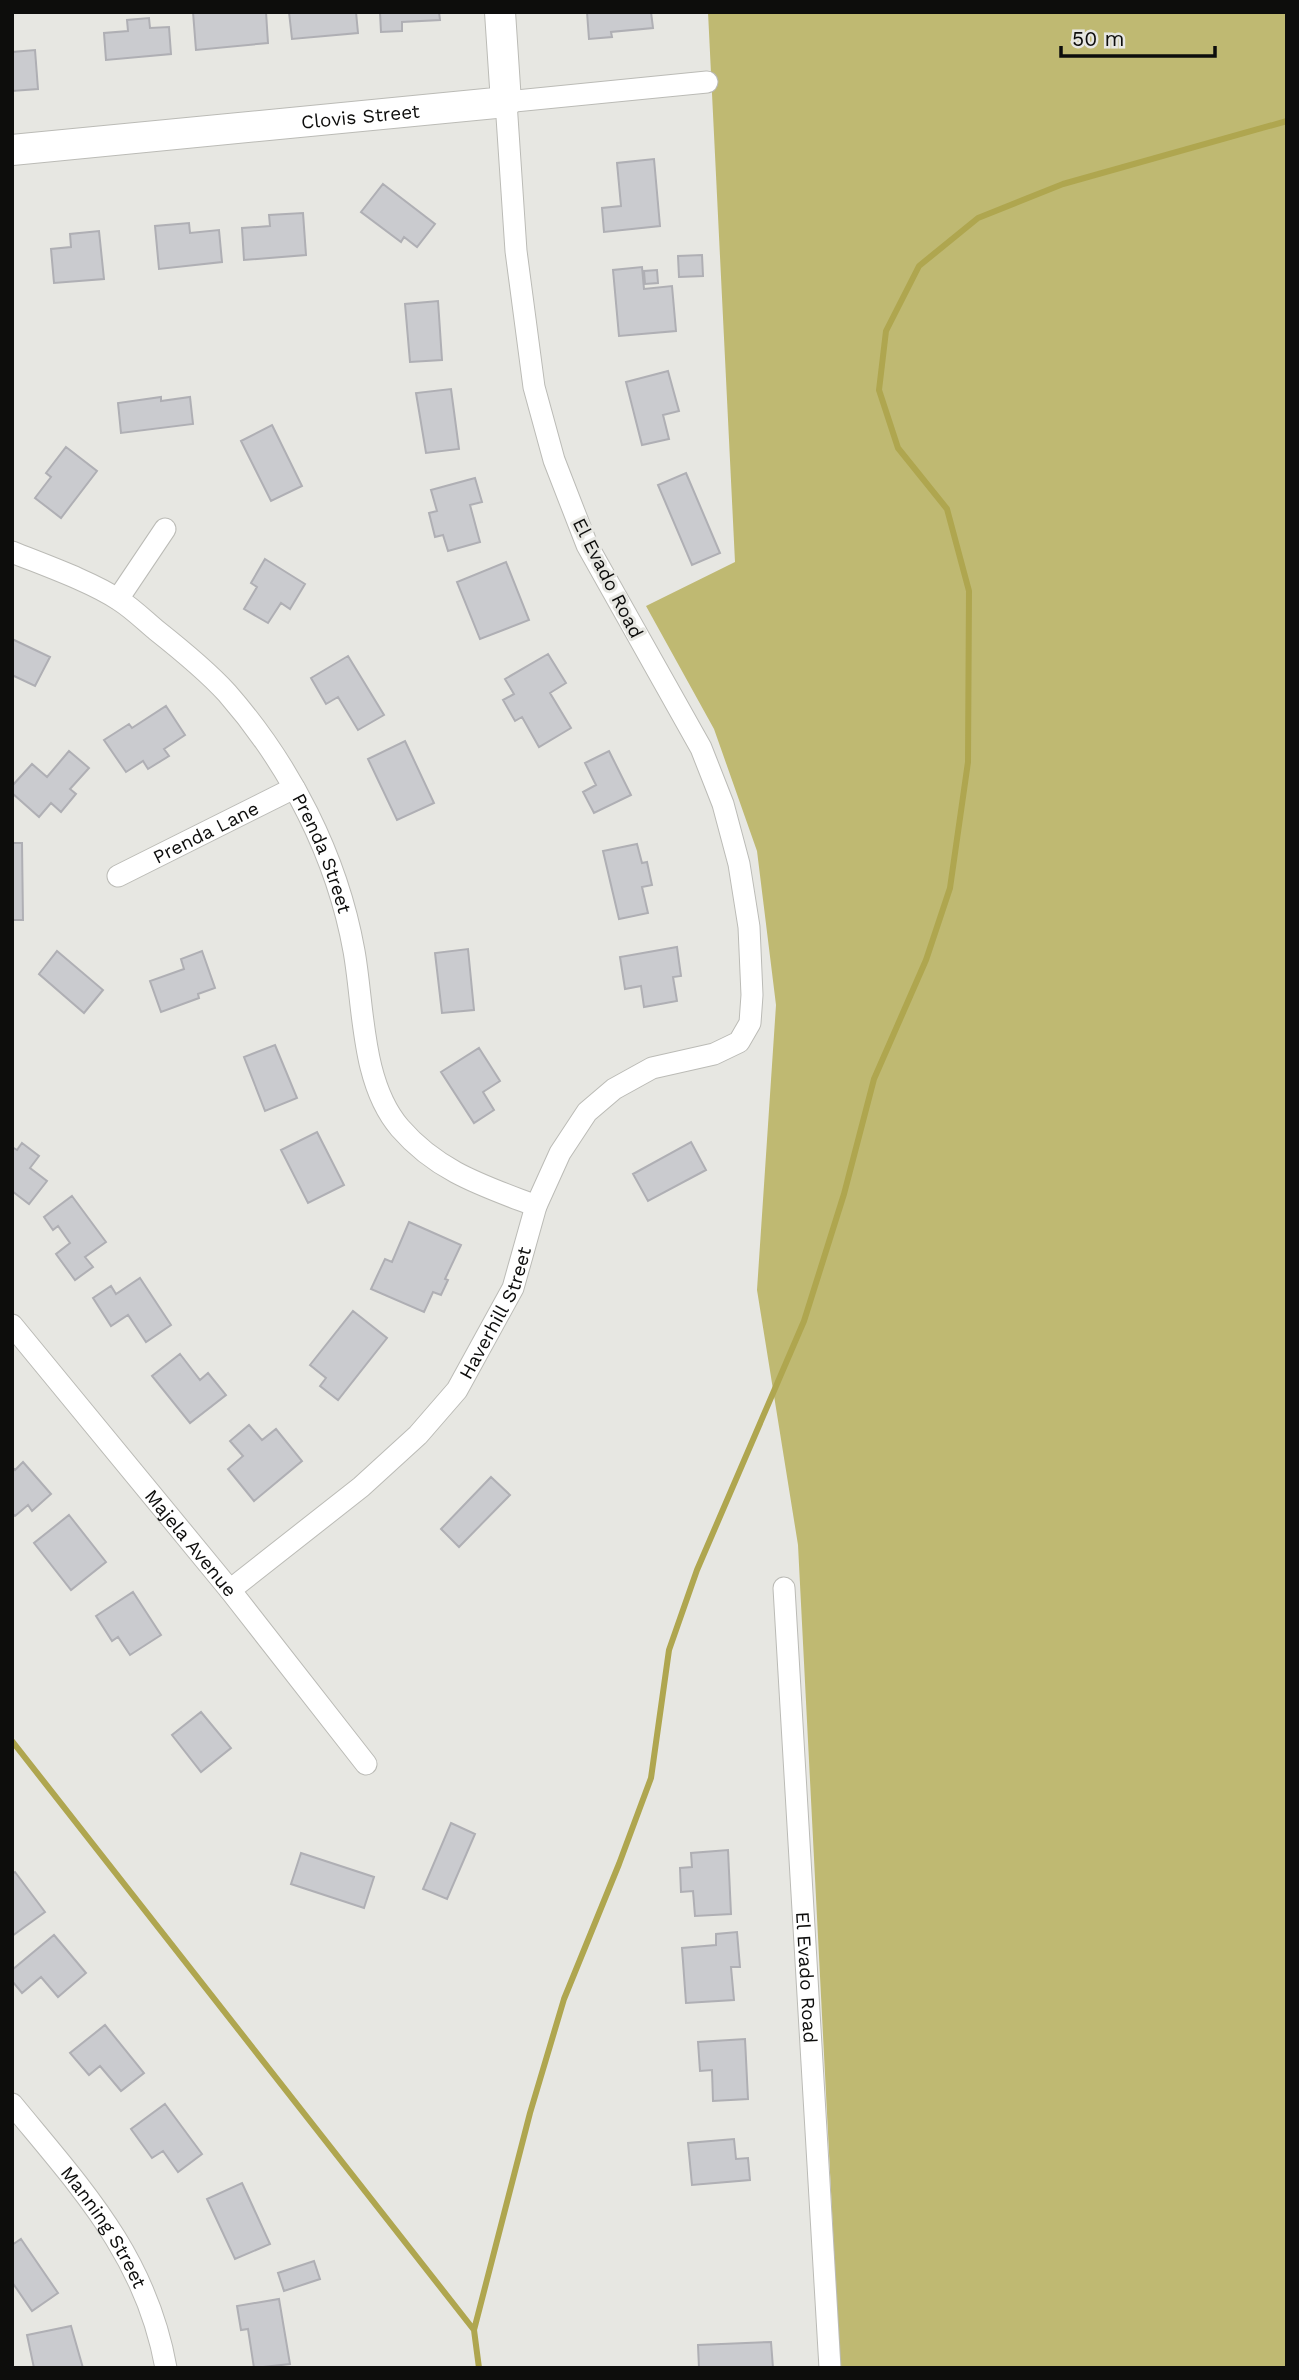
<svg xmlns="http://www.w3.org/2000/svg" width="1299" height="2380" viewBox="0 0 1299 2380" font-family="'Work Sans',sans-serif">
  <style>
    .green { fill: #bfb972 }
    .lines { fill: none; stroke-linecap: round; stroke-linejoin: round }
    .stream { stroke: #afa64f; stroke-width: 6 }
    .building { fill: #cacbcf; stroke: #afafb4; stroke-width: 2 }
    .street-casing { stroke: #bbbbb6; stroke-width: 23 }
    .secondary-casing { stroke: #bbbbb6; stroke-width: 32 }
    .street { stroke: #fff; stroke-width: 21 }
    .secondary { stroke: #fff; stroke-width: 30 }
    .labels { text-anchor: middle; dominant-baseline: central; stroke-width: 6; stroke-linejoin: round; paint-order: stroke }
    .street-label { font-size: 19px; fill: #0d0d0c; stroke: #e7e7e2 }
  </style>
  <rect width="100%" height="100%" fill="#e7e7e2"/>
  <path class="green" d="M708 12H1287V2368H840L798 1545 757 1290 776 1005 757 851 714 729 646 606 735 562Z"/>
  <g class="lines">
    <path class="stream" d="M12 1741 474 2330
      M479 2368 474 2330 530 2113 564 1999 619 1864 651 1778 669 1650 697 1570 804 1321 844 1194 874 1079 926 960 950 888 968 762 969 591 947 509 898 448 879 390 886 331 919 266 978 218 1063 184 1287 121"/>
  </g>
  <path class="building" d="M193 12H266L268 43 196 50Z
    M289 12H356L358 33 292 39Z
    M380 12H439L440 20 402 22V31L381 32Z
    M587 12H651L653 28 611 32 612 37 589 39Z
    M149 18 150 28 169 27 171 54 106 60 104 33 128 31 127 20Z
    M35 50 38 89 12 91V52Z
    M654 159 660 226 604 232 602 208 621 206 617 163Z
    M383 184 435 224 417 247 404 237 401 242 361 212Z
    M303 213 306 255 244 260 242 228 270 226 269 215Z
    M189 223 190 233 219 230 222 262 159 269 155 226Z
    M99 231 104 279 54 283 51 249 71 247 70 234Z
    M702 255 703 276 679 277 678 256Z
    M642 267 644 289 672 286 676 331 619 336 613 270Z
    M657 270 658 283 645 284 644 271Z
    M438 301 442 360 410 362 405 304Z
    M668 371 679 411 663 415 669 439 642 445 626 382Z
    M451 389 459 449 426 453 416 393Z
    M161 397V401L190 397 193 424 121 433 118 403Z
    M272 425 302 486 271 501 241 441Z
    M66 447 97 471 61 518 35 498 51 477 46 473Z
    M686 473 720 553 692 565 658 485Z
    M475 478 482 502 470 505 480 542 448 551 443 535 435 537 429 513 437 511 431 490Z
    M265 559 305 584 290 609 281 603 268 623 244 609 257 587 251 583Z
    M506 562 529 620 480 639 457 582Z
    M12 639 50 657 35 686 12 675Z
    M548 654 566 683 550 693 571 728 539 747 522 717 515 721 503 700 514 694 505 679Z
    M348 656 384 715 358 730 338 697 326 704 311 678Z
    M166 706 185 735 164 749 169 756 148 769 143 761 126 772 104 740 129 724 132 728Z
    M405 741 434 803 397 820 368 759Z
    M69 751 89 768 70 789 76 794 61 812 51 803 39 817 12 793V786L32 764 47 777Z
    M609 751 631 795 594 813 583 792 596 785 585 763Z
    M12 843H22L23 920H12Z
    M637 844 642 863 647 862 652 885 642 887 648 913 619 919 603 851Z
    M677 947 681 976 673 977 677 1001 644 1007 641 986 625 989 620 957Z
    M468 949 474 1010 442 1013 435 953Z
    M57 951 103 990 84 1013 39 974Z
    M202 951 215 988 198 994 199 998 161 1012 150 981 184 969 181 959Z
    M275 1045 297 1098 265 1111 244 1057Z
    M479 1048 500 1081 483 1092 494 1110 474 1123 441 1072Z
    M317 1132 344 1185 308 1203 281 1150Z
    M691 1142 706 1170 648 1201 633 1174Z
    M22 1143 39 1156 30 1168 47 1181 29 1204 12 1191V1147L17 1150Z
    M72 1196 106 1242 85 1257 93 1267 75 1280 56 1254 70 1243 58 1226 53 1230 44 1217Z
    M409 1222 461 1245 445 1279 448 1280 441 1295 433 1292 424 1312 371 1289 385 1259 392 1262Z
    M140 1278 171 1325 146 1342 128 1315 111 1326 93 1298 111 1286 116 1294Z
    M353 1311 387 1338 338 1400 320 1386 326 1378 310 1365Z
    M180 1354 200 1380 208 1373 226 1395 190 1423 152 1376Z
    M249 1425 262 1440 276 1429 302 1461 254 1501 228 1469 243 1456 230 1441Z
    M23 1462 51 1494 32 1511 28 1505 15 1516 12 1513V1467L15 1470Z
    M491 1477 510 1495 459 1547 441 1529Z
    M69 1515 106 1562 71 1590 34 1543Z
    M133 1592 161 1635 130 1655 118 1637 112 1641 96 1616Z
    M201 1712 231 1748 201 1772 172 1735Z
    M451 1823 475 1834 447 1899 423 1889Z
    M728 1850 731 1914 695 1916 693 1891 681 1892 680 1868 692 1867 691 1853Z
    M301 1853 374 1877 364 1908 291 1884Z
    M15 1872 45 1912 12 1936V1874Z
    M737 1932 740 1967H731L734 2000 686 2003 682 1948 716 1945V1934Z
    M54 1935 86 1973 58 1997 41 1977 22 1993 12 1981V1970Z
    M105 2025 144 2073 121 2091 100 2066 89 2075 70 2053Z
    M745 2039 748 2099 713 2101 712 2070 700 2071 698 2042Z
    M165 2104 202 2154 178 2172 163 2151 152 2158 131 2129Z
    M734 2139 736 2159 748 2158 750 2180 692 2185 688 2143Z
    M242 2183 270 2244 235 2259 207 2199Z
    M21 2239 58 2293 32 2311 12 2282V2245Z
    M314 2261 320 2279 284 2291 278 2273Z
    M279 2299 290 2364 254 2368 248 2329 241 2330 237 2306Z
    M71 2326 83 2368H34L27 2335Z
    M771 2342 773 2368H699L698 2345Z"/>
  <g class="lines">
    <defs>
      <g id="street">
        <path id="s1" d="M12 552C44 565 90 581 119 600 132 608 144 620 156 630 180 649 206 670 227 693 290 765 337 856 354 951 364 1007 361 1083 400 1128 438 1172 484 1186 536 1206"/>
        <path d="M118 599 165 529"/>
        <path id="s2" d="M118 876 294 788"/>
        <path id="s3" d="M12 1325 230 1590 366 1764"/>
        <path id="s4" d="M784 1588 830 2368"/>
        <path id="s5" d="M230 1590 361 1487 418 1435 457 1390 513 1288 536 1206 560 1153 587 1112 614 1089 652 1068 714 1054 739 1042 750 1023 752 995 749 927 739 864 723 804 701 748 587 545 554 460 534 387 516 251 506 102 707 82"/>
        <path id="s6" d="M12 2104C81 2188 146 2256 166 2368"/>
      </g>
      <g id="secondary">
        <path id="s7" d="M12 150 506 102 500 12"/>
      </g>
    </defs>
    <use href="#street" class="street-casing"/>
    <use href="#secondary" class="secondary-casing"/>
    <use href="#street" class="street"/>
    <use href="#secondary" class="secondary"/>
  </g>
  <g class="labels">
    <g class="street-label">
      <text stroke="none"><textPath href="#s7" startOffset="350">Clovis Street</textPath></text>
      <text transform="translate(608 578) rotate(63)">El Evado Road</text>
      <text stroke="none"><textPath href="#s2" startOffset="98">Prenda Lane</textPath></text>
      <text stroke="none"><textPath href="#s1" startOffset="448">Prenda Street</textPath></text>
      <text stroke="none"><textPath href="#s5" startOffset="390">Haverhill Street</textPath></text>
      <text stroke="none"><textPath href="#s3" startOffset="282">Majela Avenue</textPath></text>
      <text stroke="none"><textPath href="#s4" startOffset="390">El Evado Road</textPath></text>
      <text stroke="none"><textPath href="#s6" startOffset="154">Manning Street</textPath></text>
    </g>
  </g>
  <rect width="1299" height="2380" fill="none" stroke="#0d0d0c" stroke-width="28"/>
  <path d="M1061 46v10h154v-10" fill="none" stroke="#0d0d0c" stroke-width="3.5"/>
  <text x="1072" y="46" font-size="21" fill="#0d0d0c" stroke="#e7e7e2" stroke-width="5" paint-order="stroke">50 m</text>
</svg>
